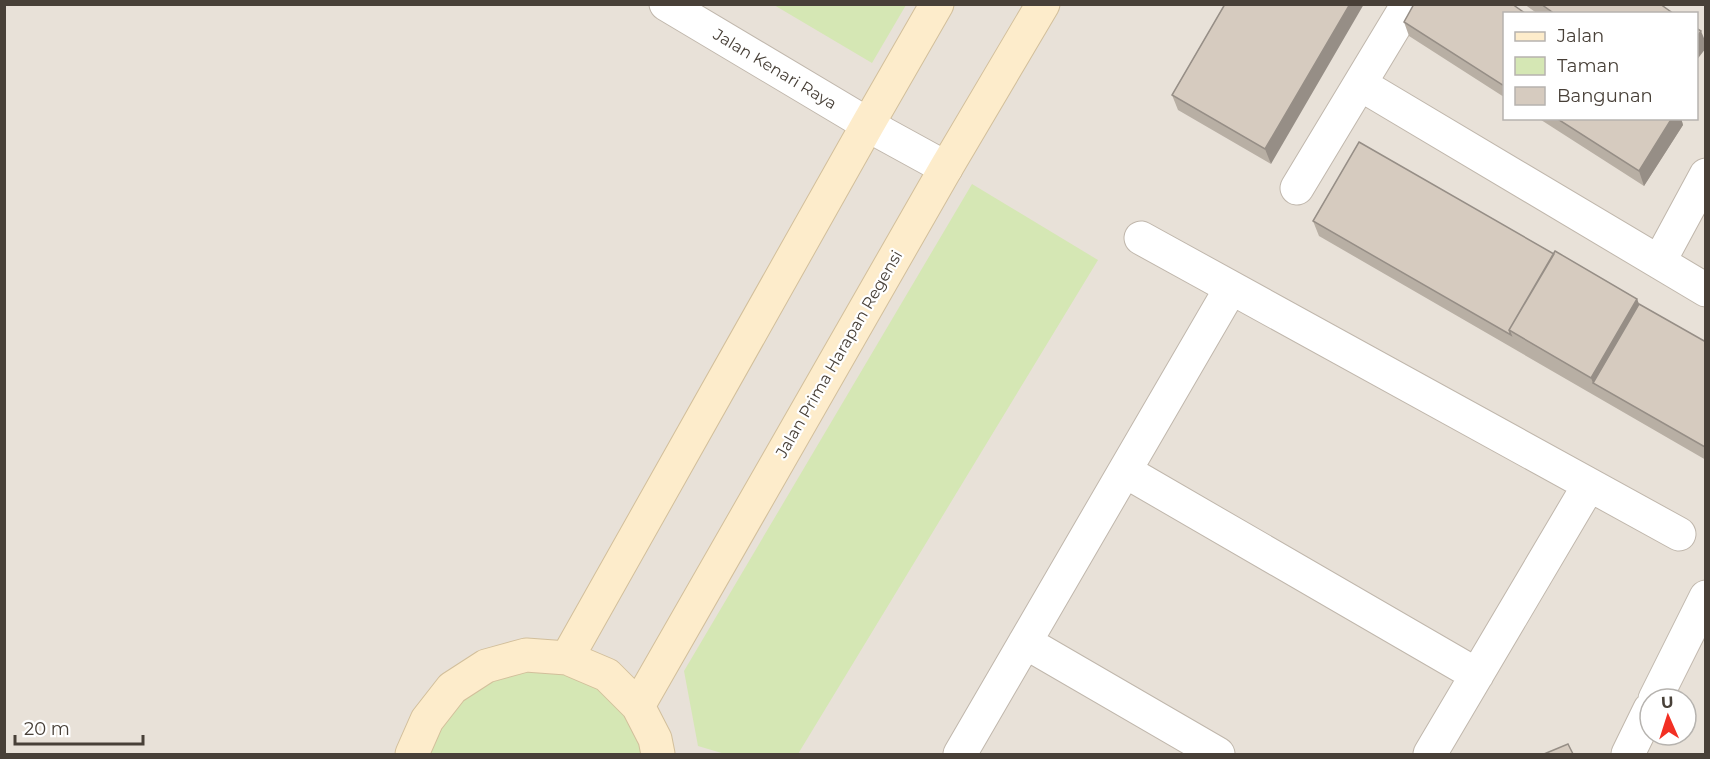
<svg xmlns="http://www.w3.org/2000/svg" width="1710" height="759" viewBox="0 0 1710 759" font-family="Montserrat,sans-serif">
  <style>
    .residential { fill: #e8e1d8; fill-rule: evenodd }
    .green { fill: #d5e7b4 }
    .lines { fill: none; stroke-linecap: round; stroke-linejoin: round }
    .street-casing { stroke: #c0b7ac; stroke-width: 35 }
    .secondary-casing { stroke: #d2bf9b; stroke-width: 35 }
    .street { stroke: #fff; stroke-width: 33 }
    .secondary { stroke: #fdeccb; stroke-width: 33 }
    .wall { fill: #b8afa4 }
    .shaded-wall { fill: #968e86 }
    .building { fill: #d6cbbf; stroke: #968e86; stroke-width: 1.5 }
    .labels { text-anchor: middle; dominant-baseline: central; stroke-width: 4.5; stroke-linejoin: round; paint-order: stroke }
    .street-label { font-size: 16px; fill: #484038; stroke: #fff }
  </style>
  <rect width="100%" height="100%" fill="#f4f0ea"/>
  <path class="residential" d="M4 5H1705V754H5ZM1504 14H1696V118H1504ZM1650 699H1686V735H1650Z"/>
  <path class="green" d="M774 5H906L872 63Z
    M972 184 1098 260 798 754H725L698 746 684 671Z
    M486 666 607 675 658 754H412Z"/>
  <g class="lines">
    <defs>
      <path id="street" d="M666 4 884 134 946 168
        M1360 84 1706 290
        M1297 188 1408 4
        M1141 238 1679 534
        M1659 262 1706 175
        M1125 471 1477 675
        M1025 642 1218 754
        M1655 699 1706 597
        M960 754 1231 288
        M1430 754 1589 485
        M1628 754 1650 709"/>
      <path id="secondary" d="M567 658 868 124 937 4
        M638 706 946 168 1043 4
        M412 754 427 720 452 688 486 666 526 655 567 658 607 675 638 706 655 739 658 754"/>
    </defs>
    <use href="#street" class="street-casing"/>
    <use href="#secondary" class="secondary-casing"/>
    <use href="#street" class="street"/>
    <use href="#secondary" class="secondary"/>
  </g>
  <path class="wall" d="M1225 4 1271 164 1178 110 1172 95Z
    M1524 4H1660L1674 14H1538Z
    M1504 14V97L1409 36 1404 22Z
    M1538 118H1681L1683 125 1644 186Z
    M1313 221 1554 254 1637 299 1639 304 1706 342V460L1319 236Z"/>
  <path class="shaded-wall" d="M1350 4H1364L1271 164 1265 149Z
    M1701 31 1706 43V48L1696 61V38Z
    M1672 118H1681L1683 125 1644 186 1639 171Z
    M1637 299 1645 319 1593 383 1591 378Z"/>
  <path class="building" d="M1225 4H1350L1265 149 1172 95Z
    M1414 4H1512L1526 14H1504V86L1404 22Z
    M1541 4H1660L1674 14H1555Z
    M1696 28 1701 31 1696 38Z
    M1556 118H1672L1639 171Z
    M1359 142 1554 254 1509 330 1511 335 1313 221Z
    M1555 251 1637 299 1591 378 1509 330Z
    M1639 304 1706 342V446L1705 447 1593 383Z
    M1568 744 1573 754H1544Z"/>
  <g class="labels">
    <g class="street-label">
      <text transform="translate(775 69) rotate(31)">Jalan Kenari Raya</text>
      <text transform="translate(839 354) rotate(-60)">Jalan Prima Harapan Regensi</text>
    </g>
  </g>
  <rect width="1710" height="759" fill="none" stroke="#484038" stroke-width="12"/>
  <rect x="1503" y="12" width="195" height="108" fill="#ffffff" stroke="#b6b3af" stroke-width="1.5"/>
  <rect x="1515" y="32" width="30" height="9" fill="#fdeccb" stroke="#b6b3af" stroke-width="1.5"/>
  <text x="1557" y="42" font-size="18" fill="#484038">Jalan</text>
  <rect x="1515" y="57" width="30" height="18" fill="#d5e7b4" stroke="#b6b3af" stroke-width="1.5"/>
  <text x="1557" y="72" font-size="18" fill="#484038">Taman</text>
  <rect x="1515" y="87" width="30" height="18" fill="#d6cbbf" stroke="#b6b3af" stroke-width="1.5"/>
  <text x="1557" y="102" font-size="18" fill="#484038">Bangunan</text>
  <g transform="translate(1668 717) rotate(357)"><circle r="28" fill="#ffffff" stroke="#b6b3af" stroke-width="1.5"/>
  <path d="M0-4.5L10 22L0 15L-10 22Z" fill="#f22f23"/>
  <text y="-9" font-size="16" font-weight="bold" text-anchor="middle" fill="#484038">U</text>
  </g>
  <path d="M15 735v9h128v-9" fill="none" stroke="#484038" stroke-width="3"/>
  <text x="24" y="735" font-size="18" fill="#484038" stroke="#ffffff" stroke-width="4.5" paint-order="stroke">20 m</text>
</svg>
